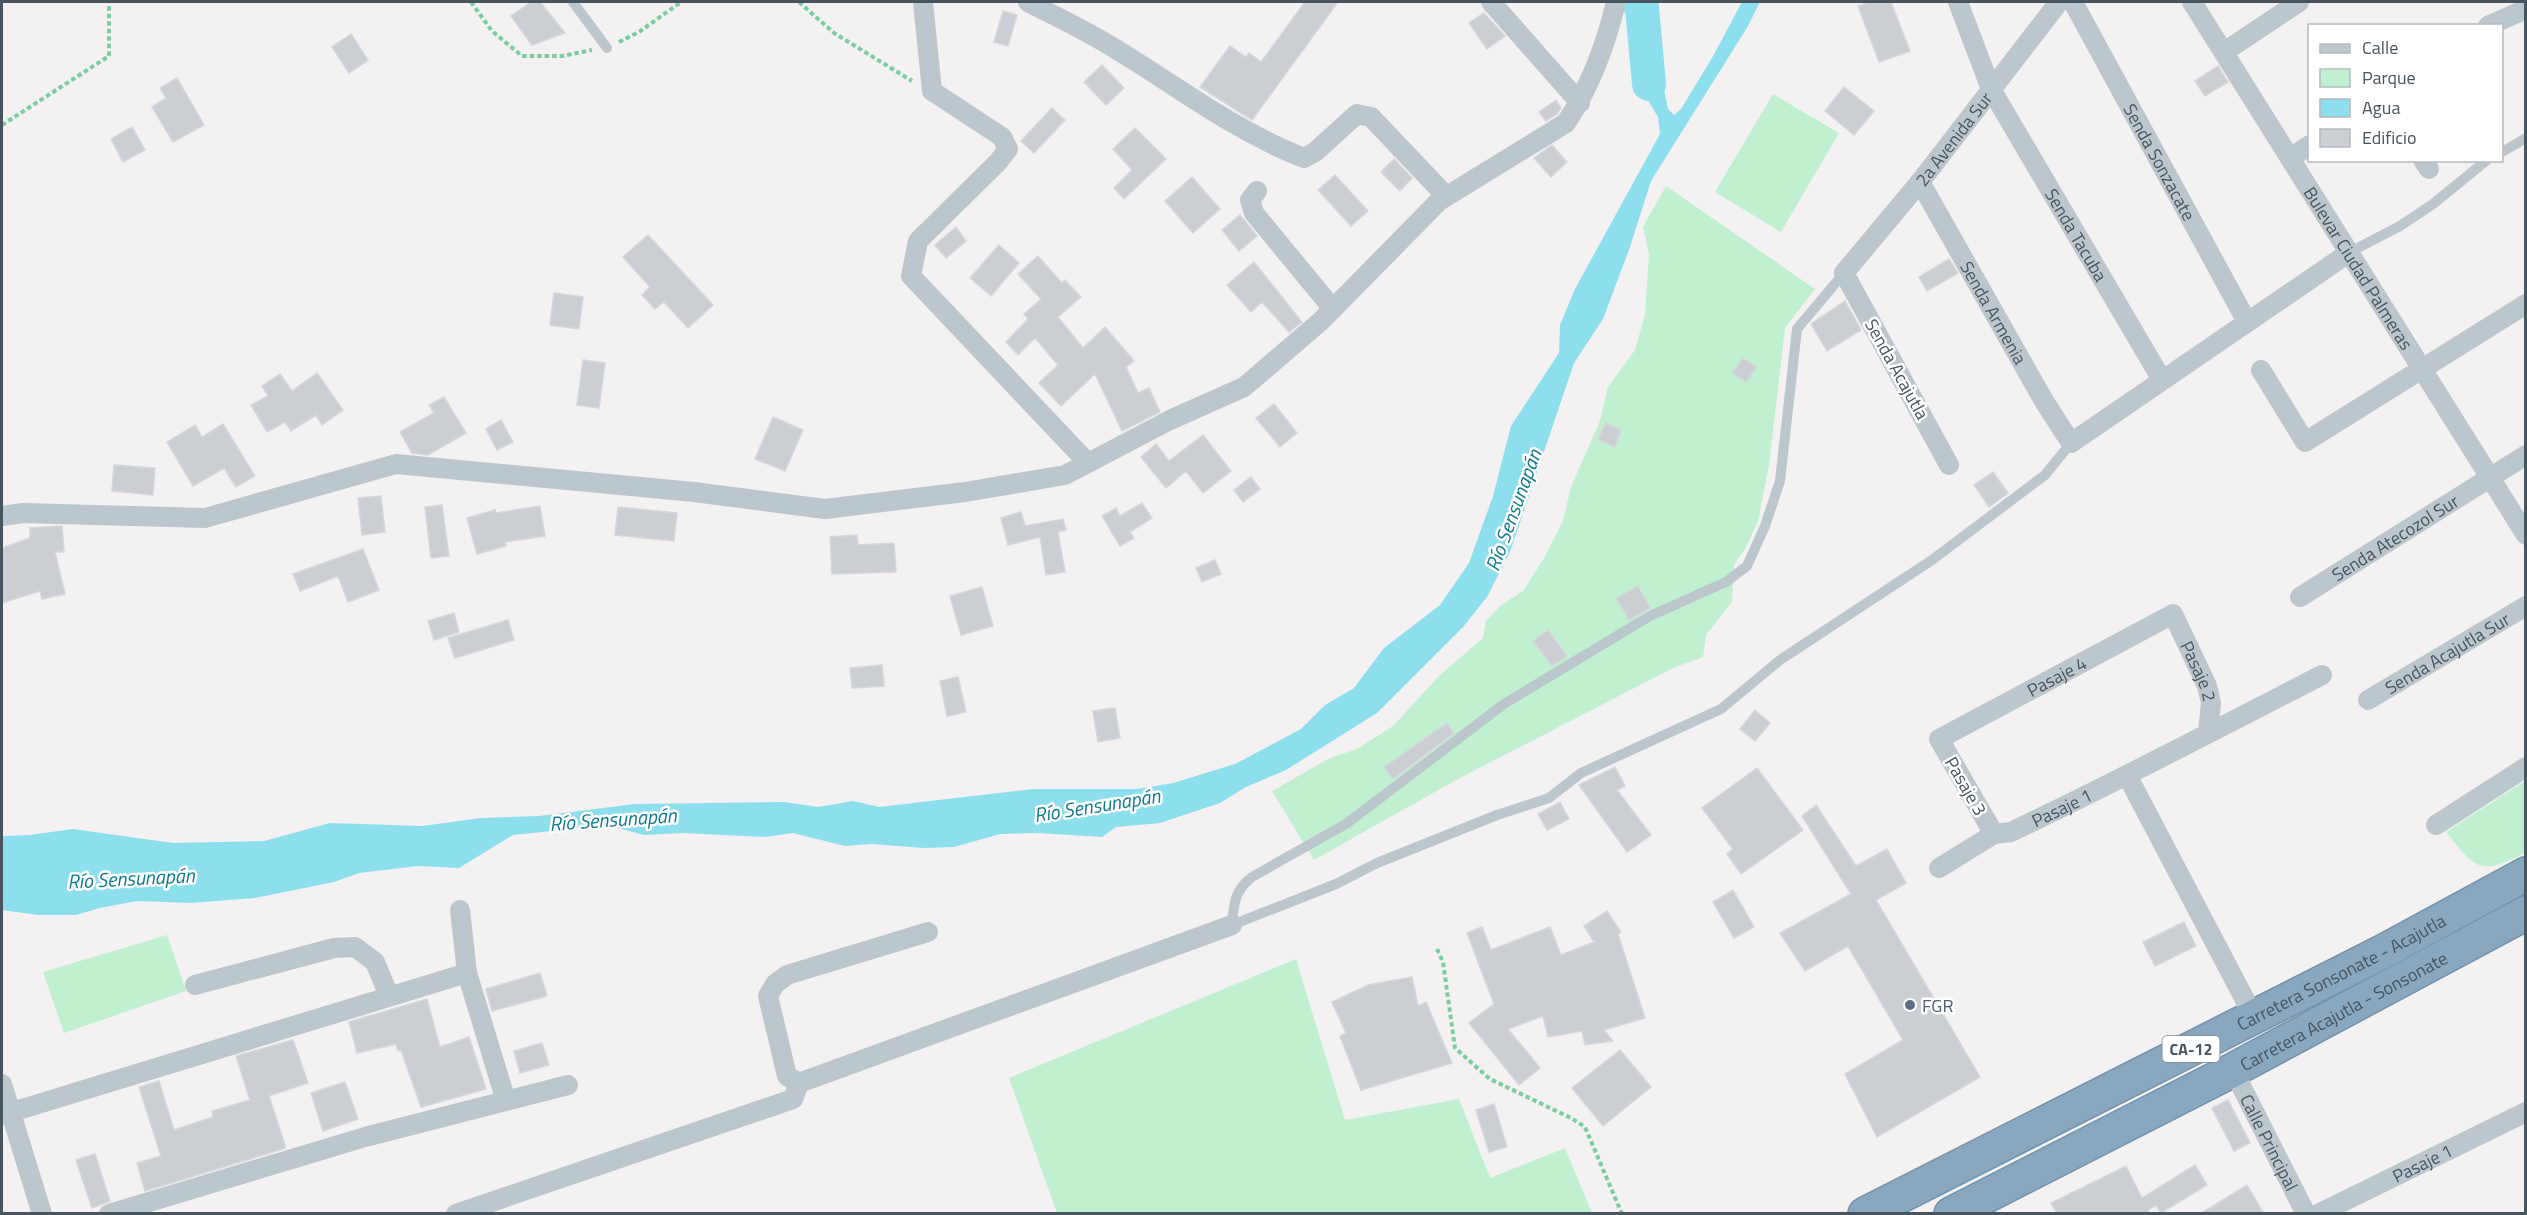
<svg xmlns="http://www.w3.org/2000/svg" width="2527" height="1215" viewBox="0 0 2527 1215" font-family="'Titillium Web',sans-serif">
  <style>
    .green { fill: #c0f0cf }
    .water { fill: #8ddfed }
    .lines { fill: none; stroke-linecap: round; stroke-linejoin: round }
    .river { stroke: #8ddfed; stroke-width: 34 }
    .building { fill: #cbced3; stroke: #d5d7dc; stroke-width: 1.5 }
    .highway-casing { stroke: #7492ab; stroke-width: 36 }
    .path { stroke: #78ce9e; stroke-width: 4; stroke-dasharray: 4.5 3; stroke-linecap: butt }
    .lane { stroke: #bcc6cd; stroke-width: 10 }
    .street { stroke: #bcc6cd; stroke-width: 20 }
    .highway { stroke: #89a7bf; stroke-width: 33 }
    .service-dot { fill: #5c6f8a; stroke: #fff; stroke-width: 2 }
    .labels { text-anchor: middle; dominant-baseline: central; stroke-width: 5; stroke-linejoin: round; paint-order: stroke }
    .shield { fill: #fff; stroke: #7f888e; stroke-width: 1.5 }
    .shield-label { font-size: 16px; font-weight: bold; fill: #48555e }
    .street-label { font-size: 18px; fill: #48555e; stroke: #fff }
    .service-label { font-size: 18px; fill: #4e5e75; stroke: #fff; text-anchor: start }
    .water-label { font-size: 20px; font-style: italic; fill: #0d7c8f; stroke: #fff }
  </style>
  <rect width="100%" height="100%" fill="#f3f1f1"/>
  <path class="green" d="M1773 94 1839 133 1781 232 1715 192Z
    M1666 186 1815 289 1785 328 1769 465 1758 521 1745 549 1734 565 1732 602 1706 635 1703 657 1673 668 1456 780 1314 860 1272 791 1330 758 1357 749 1393 726 1440 675 1483 638 1486 621 1500 606 1523 591 1543 560 1563 521 1571 487 1600 421 1608 387 1635 350 1645 315 1649 254 1643 227Z
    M2525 781V853C2480 875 2477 871 2446 832Z
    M167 935 186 991 64 1033 43 972Z
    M1296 959 1345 1120 1459 1099 1490 1178 1565 1148 1592 1213H1057L1009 1078Z"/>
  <path class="water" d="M1742 2H1760L1748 26 1651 181 1630 247 1603 319 1574 363 1510 552 1487 597 1463 627 1377 713 1286 770 1246 787 1220 803 1160 823 1116 827 1102 837 1038 833 1000 834 954 847 925 848 871 844 845 846 793 833 766 837 683 833 644 835 617 828 590 827 513 835 459 868 418 866 359 873 334 882 255 898 190 903 137 901 100 908 76 915H38L2 910V836L30 835 73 829 173 843 264 841 330 823 422 826 481 818 539 816 635 804 784 802 818 807 853 801 879 807 1033 789H1137L1173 783 1235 764 1301 729 1325 705 1354 688 1384 648 1440 605 1469 563 1493 496 1511 426 1559 353 1560 325 1575 289 1660 134 1658 117 1640 87 1635 70 1645 37 1648 54 1663 85 1668 109 1674 115 1681 109 1712 58Z"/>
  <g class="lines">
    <path class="river" d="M1638 2 1642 7 1649 84"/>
  </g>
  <path class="building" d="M531 2H540L565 33 532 45 511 16Z
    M1305 2H1338L1252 120 1200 87 1230 46 1246 57 1249 53 1261 62Z
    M1870 2H1891L1910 51 1879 62 1858 6Z
    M1003 11 1017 15 1008 46 994 42Z
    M1484 13 1505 36 1487 49 1469 23Z
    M351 34 368 60 349 73 332 47Z
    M1102 65 1124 88 1106 105 1084 82Z
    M2218 66 2228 82 2205 96 2195 81Z
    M177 78 204 125 173 142 152 107 166 98 160 88Z
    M1844 87 1874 111 1854 135 1825 111Z
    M1556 100 1561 108 1557 114 1546 121 1539 112Z
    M1052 108 1065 120 1034 153 1021 141Z
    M132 127 145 150 123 162 111 139Z
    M1135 128 1166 159 1124 199 1114 188 1132 170 1113 149Z
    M1552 145 1567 162 1551 177 1534 158Z
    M1394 159 1412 178 1400 191 1381 172Z
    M1335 175 1368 211 1351 226 1318 190Z
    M1192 177 1220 209 1193 233 1165 201Z
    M1240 215 1257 236 1239 251 1222 230Z
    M956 227 966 241 946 258 935 245Z
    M648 235 713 305 688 328 664 302 655 309 642 295 650 287 623 257Z
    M999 245 1019 263 991 296 970 278Z
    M1038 256 1062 283 1065 280 1081 297 1058 317 1083 348 1105 327 1134 361 1126 367 1138 393 1149 388 1160 412 1122 431 1095 374 1061 406 1039 383 1058 365 1035 338 1018 355 1006 342 1028 319 1024 314 1041 299 1018 274Z
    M1949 259 1958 273 1927 291 1919 277Z
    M1254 262 1302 322 1289 332 1262 302 1251 312 1227 285Z
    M554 293 583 297 579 329 550 325Z
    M1845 301 1861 330 1827 351 1811 324Z
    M1743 358 1757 367 1746 382 1732 373Z
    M583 360 605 363 599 408 577 405Z
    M317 373 343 410 322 425 316 415 291 431 285 422 267 432 251 405 268 396 262 386 280 374 292 391Z
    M444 397 466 433 428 455 412 453 400 432 434 413 429 405Z
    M1274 404 1297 433 1280 447 1256 418Z
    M773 417 803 430 785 471 755 459Z
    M501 420 513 442 497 450 486 429Z
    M1605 423 1621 430 1615 447 1598 440Z
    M223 424 255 476 236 487 224 468 193 486 167 442 195 425 202 437Z
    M1203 435 1231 471 1203 493 1186 471 1166 488 1141 457 1156 444 1169 461Z
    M114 465 155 468 153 495 112 491Z
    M1993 472 2008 493 1989 507 1974 485Z
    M1251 477 1260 489 1243 502 1234 490Z
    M381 496 385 532 362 535 358 498Z
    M1142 503 1152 518 1130 532 1134 538 1120 546 1102 516 1116 508 1120 516Z
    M442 505 449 556 431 558 425 507Z
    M540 506 545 536 505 542 506 546 477 554 467 518 495 510 496 513Z
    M618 507 677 513 674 541 615 535Z
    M1021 512 1025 526 1063 519 1066 530 1058 532 1065 572 1046 575 1040 537 1008 545 1001 518Z
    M62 526 64 552H55L65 594 42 599 40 591 2 603V548L30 538V528Z
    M857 535 858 545 894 543 896 572 832 574 830 537Z
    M363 549 379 590 348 602 338 576 300 591 293 574Z
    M1215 560 1221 574 1202 582 1196 568Z
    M1638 586 1650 608 1629 620 1616 598Z
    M982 587 993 626 961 635 950 596Z
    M454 613 459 632 434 640 428 621Z
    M508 620 514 640 455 658 448 638Z
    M1548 630 1567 656 1552 666 1533 641Z
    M882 665 884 686 852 688 850 668Z
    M958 677 966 712 947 716 940 681Z
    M1115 708 1120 738 1098 742 1093 711Z
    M1755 710 1770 723 1755 741 1740 729Z
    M1447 723 1454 733 1393 779 1384 767Z
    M1615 767 1625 786 1617 790 1651 835 1627 852 1579 785Z
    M1757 768 1803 830 1741 874 1727 854 1733 849 1702 808Z
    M1560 802 1569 819 1547 830 1538 814Z
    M1816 805 1856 866 1887 849 1906 883 1876 900 1980 1077 1877 1137 1845 1074 1903 1040 1848 946 1805 971 1780 933 1851 894 1802 816Z
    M1733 890 1754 927 1734 938 1713 902Z
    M1607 911 1621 932 1618 934 1645 1018 1604 1030 1613 1041 1585 1045 1582 1031 1548 1037 1543 1016 1508 1029 1540 1068 1519 1085 1469 1023 1494 1004 1467 933 1482 927 1491 950 1550 927 1561 955 1594 942 1584 926Z
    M2184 922 2196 946 2155 966 2143 942Z
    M540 973 547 996 492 1011 486 989Z
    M1412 977 1418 1006 1426 1002 1452 1063 1361 1090 1340 1036 1346 1033 1332 1002 1368 985Z
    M427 999 440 1047 469 1037 486 1089 421 1107 401 1050 398 1051 396 1044 357 1053 349 1022Z
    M293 1040 308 1083 269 1096 286 1148 145 1191 137 1163 161 1156 139 1087 159 1081 174 1130 213 1117 212 1111 250 1100 236 1056Z
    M542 1043 549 1065 520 1073 514 1051Z
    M1620 1050 1651 1087 1603 1126 1572 1088Z
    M345 1082 358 1119 323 1131 311 1093Z
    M2228 1100 2250 1143 2234 1151 2212 1108Z
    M1494 1104 1507 1147 1489 1152 1476 1110Z
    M95 1154 110 1201 92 1208 76 1160Z
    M2195 1165 2207 1185 2161 1213 2156 1205 2148 1210 2150 1214H2057L2051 1203 2126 1166 2142 1198Z
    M2247 1185 2264 1214H2200Z"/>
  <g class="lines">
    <defs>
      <g id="highway">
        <path id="s12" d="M1865 1214 2384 951 2526 874"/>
        <path id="s13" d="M1951 1214 2233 1070 2526 913"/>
      </g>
    </defs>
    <use href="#highway" class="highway-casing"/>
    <path class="path" d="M471 2 492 31 522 56H562L592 50
      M799 2 834 33 912 81
      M619 42 639 32 681 2
      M2 125 109 56V2
      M1437 949 1443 962 1455 1048 1490 1079 1571 1118 1585 1127 1622 1214"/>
    <path class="lane" d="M573 2 607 48
      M2502 152 2526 138
      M2350 252 2400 226 2433 204 2487 160
      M1844 273 1797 329 1780 481 1765 526 1747 566 1726 582 1650 616 1504 704 1346 824 1252 877C1234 891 1234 903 1232 925L1336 884 1377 863 1497 815 1549 798 1581 773 1721 709 1780 660 1932 560 2045 475 2071 443"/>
    <g class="street">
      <path d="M923 2 932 91 1002 137 1008 149 998 162 918 241 911 276 1088 463"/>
      <path d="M1028 2C1055 16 1083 29 1109 45 1173 83 1234 131 1304 158L1315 152 1357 114 1371 117 1446 196"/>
      <path d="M1491 2 1580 103"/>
      <path id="s1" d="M1958 2 1991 89 2162 380"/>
      <path id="s2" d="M2073 2 2247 322"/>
      <path id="s3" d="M2192 2 2526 535"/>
      <path d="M2488 26 2526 9"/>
      <path d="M2224 52 2299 2"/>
      <path d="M2290 158 2310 145"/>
      <path d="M2423 160 2429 169"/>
      <path id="s4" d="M1920 182 2044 401 2071 443 2350 252"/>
      <path d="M1257 191 1250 200 1254 213 1333 309"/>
      <path d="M2261 370 2305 442 2526 304"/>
      <path id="s5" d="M1949 465 1844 273 1920 182 2059 2"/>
      <path d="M2 516 23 513 205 518 396 464 694 492 825 509 965 492 1065 475 1170 420 1244 387 1321 321 1439 201 1566 123C1590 87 1606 44 1616 2"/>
      <path id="s6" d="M2300 597 2526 455"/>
      <path id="s7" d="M2368 700 2526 606"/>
      <path d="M2128 777 2254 1017"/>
      <path d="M2436 825 2526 767"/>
      <path id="s8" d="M1994 834 1939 739 2173 614 2207 686 2211 703 2208 732"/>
      <path id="s9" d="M1939 868 1994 834 2011 832C2116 782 2219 728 2322 675"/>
      <path d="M460 910 467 973"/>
      <path d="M195 985 334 948 355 947 375 962 389 996"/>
      <path id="s10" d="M2233 1070 2306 1214"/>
      <path d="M799 1083 787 1076 768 996 775 984 787 975 928 932"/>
      <path d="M2 1084 42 1214"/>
      <path d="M2 1115 467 973 506 1101"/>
      <path d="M109 1214 365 1137 568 1085"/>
      <path d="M456 1214 793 1099 799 1083 1232 925"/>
      <path id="s11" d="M2318 1214 2526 1112"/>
    </g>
    <use href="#highway" class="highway"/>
  </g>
  <circle class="service-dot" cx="1910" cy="1005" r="6"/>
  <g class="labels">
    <rect class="shield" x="2162.5" y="1036" width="57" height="26" rx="4.5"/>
    <g class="shield-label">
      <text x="2191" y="1049">CA-12</text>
    </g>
    <g class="street-label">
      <text stroke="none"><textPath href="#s5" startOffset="392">2a Avenida Sur</textPath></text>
      <text stroke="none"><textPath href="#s2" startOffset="182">Senda Sonzacate</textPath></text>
      <text stroke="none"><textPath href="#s1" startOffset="262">Senda Tacuba</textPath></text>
      <text stroke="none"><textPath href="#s3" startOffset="314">Bulevar Ciudad Palmeras</textPath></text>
      <text stroke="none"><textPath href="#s4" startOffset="150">Senda Armenia</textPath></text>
      <text transform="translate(1897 369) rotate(61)">Senda Acajutla</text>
      <text stroke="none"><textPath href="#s6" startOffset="112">Senda Atecozol Sur</textPath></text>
      <text stroke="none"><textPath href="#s7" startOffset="92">Senda Acajutla Sur</textPath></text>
      <text stroke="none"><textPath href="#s8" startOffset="438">Pasaje 2</textPath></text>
      <text stroke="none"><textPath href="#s8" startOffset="243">Pasaje 4</textPath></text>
      <text transform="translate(1966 786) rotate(60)">Pasaje 3</text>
      <text stroke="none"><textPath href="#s9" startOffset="138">Pasaje 1</textPath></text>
      <text stroke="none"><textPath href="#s12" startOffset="534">Carretera Sonsonate - Acajutla</textPath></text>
      <text stroke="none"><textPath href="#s13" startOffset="442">Carretera Acajutla - Sonsonate</textPath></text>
      <text stroke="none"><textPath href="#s10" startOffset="81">Calle Principal</textPath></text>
      <text stroke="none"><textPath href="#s11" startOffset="116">Pasaje 1</textPath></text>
    </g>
    <g class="service-label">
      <text x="1922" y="1005">FGR</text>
    </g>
    <g class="water-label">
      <text transform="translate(1513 510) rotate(-70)">Río Sensunapán</text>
      <text transform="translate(1097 805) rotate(-9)">Río Sensunapán</text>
      <text transform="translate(613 819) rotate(-4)">Río Sensunapán</text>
      <text transform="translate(131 878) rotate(-3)">Río Sensunapán</text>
    </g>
  </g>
  <rect width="2527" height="1215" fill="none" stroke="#48555e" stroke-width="6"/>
  <rect x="2308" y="24" width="195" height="138" fill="#ffffff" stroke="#b6bbbf" stroke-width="1.5"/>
  <rect x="2320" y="44" width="30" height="9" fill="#bcc6cd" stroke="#b6bbbf" stroke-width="1.5"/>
  <text x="2362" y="54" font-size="18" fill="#48555e">Calle</text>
  <rect x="2320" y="69" width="30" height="18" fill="#c0f0cf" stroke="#b6bbbf" stroke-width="1.5"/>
  <text x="2362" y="84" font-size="18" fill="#48555e">Parque</text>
  <rect x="2320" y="99" width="30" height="18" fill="#8ddfed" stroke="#b6bbbf" stroke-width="1.5"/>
  <text x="2362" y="114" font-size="18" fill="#48555e">Agua</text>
  <rect x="2320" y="129" width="30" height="18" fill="#cbced3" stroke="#b6bbbf" stroke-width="1.5"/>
  <text x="2362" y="144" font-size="18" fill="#48555e">Edificio</text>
</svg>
